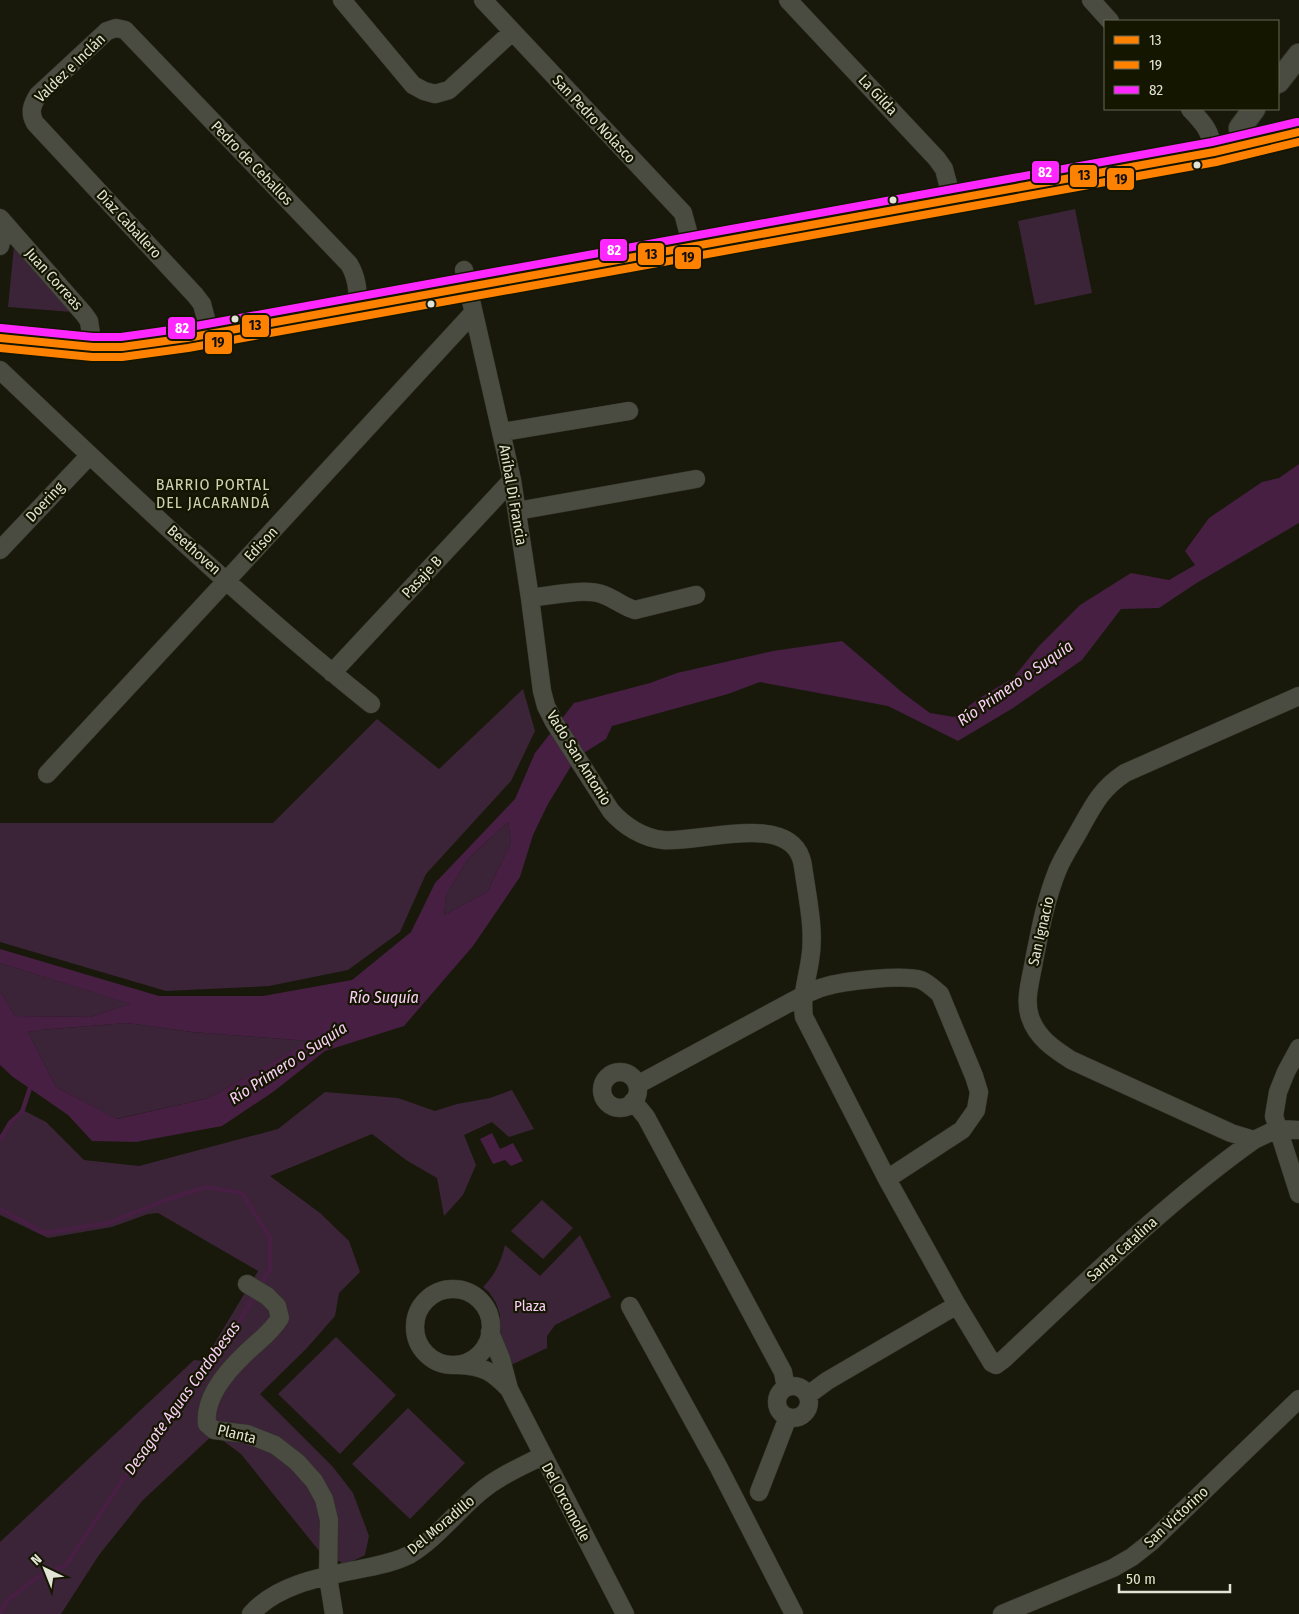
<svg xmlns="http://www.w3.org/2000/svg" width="1299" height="1614" viewBox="0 0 1299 1614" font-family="'Fira Sans Condensed',sans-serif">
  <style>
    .green { fill: #3b2438 }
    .water { fill: #461f43; fill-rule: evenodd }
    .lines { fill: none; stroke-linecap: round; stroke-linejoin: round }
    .stream { stroke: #461f43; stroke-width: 4.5 }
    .minor-casing { stroke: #34352b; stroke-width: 19 }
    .tertiary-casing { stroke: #34352b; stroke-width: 24 }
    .primary-casing { stroke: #34352b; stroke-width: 29 }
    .minor { stroke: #4a4c41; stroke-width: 18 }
    .tertiary { stroke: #4a4c41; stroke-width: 22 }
    .primary { stroke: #525444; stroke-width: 28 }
    .bus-1-casing { stroke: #141600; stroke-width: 11 }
    .bus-2-casing { stroke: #141600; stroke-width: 11 }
    .bus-3-casing { stroke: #141600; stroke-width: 11 }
    .bus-1 { stroke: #ff8100; stroke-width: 8 }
    .bus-2 { stroke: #ff8100; stroke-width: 8 }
    .bus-3 { stroke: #fe27ff; stroke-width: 8 }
    .bus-dot { fill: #e1e4d4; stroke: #141600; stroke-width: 2 }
    .labels { text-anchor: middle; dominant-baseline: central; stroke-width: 4.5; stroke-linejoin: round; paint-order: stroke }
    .street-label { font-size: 15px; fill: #e1e4d4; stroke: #141600 }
    .park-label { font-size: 15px; fill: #facff7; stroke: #141600 }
    .neighbourhood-label { font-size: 16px; letter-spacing: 1px; fill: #cdd2b1; stroke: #141600 }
    .water-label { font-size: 16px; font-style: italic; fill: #fbd0f8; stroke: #141600 }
    .line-badge { stroke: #141600; stroke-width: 2 }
    .badge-label { font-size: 14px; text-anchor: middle; font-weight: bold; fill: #fff }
    .pale-badge-label { font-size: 14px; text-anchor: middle; font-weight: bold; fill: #111 }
  </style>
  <rect width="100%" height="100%" fill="#18190a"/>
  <path class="green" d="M1075 209 1092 293 1035 305 1018 221Z
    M14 246 72 312 8 307Z
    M523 689 535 731 511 781 426 874 400 932 348 970 269 986 166 991 0 942V823H273L377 719 439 769Z
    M508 822 511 843 487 892 444 915 446 895 468 859Z
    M0 963 131 1004 90 1017 15 1016 0 991Z
    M127 1023 192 1032 310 1041 209 1098 116 1119 56 1087 28 1032 40 1030Z
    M512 1090 534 1129 509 1137 492 1122 464 1135 476 1165 463 1195 444 1216 437 1178 406 1160 372 1134 270 1176 320 1213 349 1241 360 1272 339 1293 335 1316 306 1349 260 1394 333 1467 353 1493 369 1536 365 1555 343 1566 340 1561 328 1562 241 1454 214 1434 143 1500 99 1555 61 1614H0V1542L194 1360 204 1361 258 1271 158 1213 148 1214 112 1227 48 1238 0 1215V1135L21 1109 46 1122 84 1160 139 1166 278 1129 325 1092 398 1098 435 1111 457 1104 490 1098Z
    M542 1200 573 1228 543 1259 511 1231Z
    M580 1235 611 1297 555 1325 547 1336V1348L511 1365 499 1328 500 1315 496 1303 489 1292 483 1287C495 1275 501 1262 505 1245L540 1276Z
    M336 1337 396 1395 340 1454 278 1394Z
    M408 1408 465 1463 410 1519 352 1464Z"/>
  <path class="water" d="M1299 464V523L1195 584 1159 608 1121 609 1082 660 1013 708 958 741 888 706 760 682 728 694 612 726 606 739 576 758 548 804 533 835 520 877 473 946 404 1026 325 1051 273 1092 222 1126 136 1142 92 1141 68 1115 13 1077 0 1065V991L15 1016 90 1017 130 1004 0 963V949L159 996H263L352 980 411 932 435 883 515 799 535 753 574 703 650 683 677 673 773 651 842 641 903 693 930 713 954 717 981 697 1013 678 1039 646 1080 605 1131 573 1169 580 1195 565 1185 551 1209 518 1262 482 1279 478ZM508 822 511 843 487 892 444 915 446 895 468 859ZM127 1023 192 1032 309 1041 209 1098 117 1119 56 1087 28 1032 40 1030Z
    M492 1133 500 1149 513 1143 523 1161 511 1166 505 1160 493 1164 480 1139Z"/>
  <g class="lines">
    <path class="stream" d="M0 1140 10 1123 22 1112 31 1085
      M0 1209 44 1233 108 1223 166 1200 206 1187 242 1193 270 1238V1269L260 1286
      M0 1613 9 1599 36 1578 66 1565 124 1478 228 1341 256 1293"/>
    <defs>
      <path id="minor" d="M342 0 413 85 424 91 435 94 449 90 512 32
        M483 0 683 213 692 246
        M788 0 937 159 944 169 952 199
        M1091 0 1110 21
        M1190 109C1205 125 1210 130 1214 152
        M0 218 84 314 89 321 93 347
        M0 246 2 237 7 226
        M464 270 512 480 530 598 542 691 546 706 554 722 611 811C624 826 643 838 663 840 699 843 786 813 801 858 803 863 803 868 804 873 808 901 815 932 810 960 807 980 801 996 804 1017L887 1179 957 1305 992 1363 996 1365 1004 1359C1085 1283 1164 1204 1254 1140
        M210 334 202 304 195 295 35 123C29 112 32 105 38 95L107 31 116 28 125 30 349 264C357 277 358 291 358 306
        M0 370C120 484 241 600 371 704
        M502 432 629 411
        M517 511 696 479
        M0 550 90 455
        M530 598C550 596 586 587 604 595 615 599 624 607 635 610L696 595
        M332 673 512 480
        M1299 696 1125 773C1101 789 1094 804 1080 829 1073 842 1064 855 1058 869 1046 898 1040 930 1034 961 1031 979 1024 1000 1030 1017 1037 1038 1054 1049 1071 1060L1231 1133 1254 1140 1277 1129 1299 1130
        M47 774 227 580 473 313
        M1299 1048 1286 1072 1278 1092 1274 1116 1299 1194
        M602 1090a18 18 0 1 1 36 0a18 18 0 1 1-36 0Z
        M637 1085 802 996C809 993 816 989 824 987 843 981 903 974 921 980 928 983 934 989 940 994L974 1076 979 1092 976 1110 962 1130 887 1179
        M633 1101 646 1117 783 1372 786 1388
        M247 1284 267 1296 277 1306 280 1318C270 1334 258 1341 245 1354 227 1371 204 1398 207 1424L214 1430 247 1434 275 1445 297 1462 314 1481 324 1499 329 1520 328 1577 334 1614
        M415 1327a38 38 0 1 1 76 0a38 38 0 1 1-76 0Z
        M630 1306 718 1466 794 1614
        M458 1365C483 1366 492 1371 509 1389L501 1359 490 1332
        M777 1402a16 16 0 1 1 32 0a16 16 0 1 1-32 0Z
        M509 1389 625 1614
        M808 1395 827 1381 957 1305
        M759 1492 788 1417
        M251 1614C278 1583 327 1576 365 1568 380 1565 395 1562 409 1555 436 1539 456 1512 480 1492 499 1476 521 1467 542 1456
        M1002 1614 1113 1568 1132 1557 1151 1542 1299 1399"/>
      <path id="tertiary" d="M1278 82 1299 55
        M1244 145 1240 128 1254 109"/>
      <path id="primary" d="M0 338 93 347H122L187 338 1214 152 1299 132"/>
    </defs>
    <use href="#minor" class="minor-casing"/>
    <use href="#tertiary" class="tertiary-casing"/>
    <use href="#primary" class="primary-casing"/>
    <use href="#minor" class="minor"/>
    <use href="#tertiary" class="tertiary"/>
    <use href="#primary" class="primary"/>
    <defs>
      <path id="bus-1" d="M0 338 93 347H122L187 338 1214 152 1299 132"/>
      <path id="bus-2" d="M0 348 92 357H122L188 348 1216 162 1299 142"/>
      <path id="bus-3" d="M1 328 93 337H121L185 328 1212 142 1297 122"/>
    </defs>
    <use href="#bus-1" class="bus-1-casing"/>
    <use href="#bus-2" class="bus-2-casing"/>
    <use href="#bus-3" class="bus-3-casing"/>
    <use href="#bus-1" class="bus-1"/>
    <use href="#bus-2" class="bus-2"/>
    <use href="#bus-3" class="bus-3"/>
  </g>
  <g class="bus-dot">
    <circle cx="1197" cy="165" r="4.5"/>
    <circle cx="893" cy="200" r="4.5"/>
    <circle cx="431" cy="304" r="4.5"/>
    <circle cx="235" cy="319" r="4.5"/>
  </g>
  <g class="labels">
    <g class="street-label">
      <text transform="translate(70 68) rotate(-44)">Valdez e Inclán</text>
      <text transform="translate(878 95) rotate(47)">La Gilda</text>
      <text transform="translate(594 119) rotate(47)">San Pedro Nolasco</text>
      <text transform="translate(252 163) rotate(46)">Pedro de Ceballos</text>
      <text transform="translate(129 224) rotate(47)">Díaz Caballero</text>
      <text transform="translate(54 279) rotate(48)">Juan Correas</text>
      <text transform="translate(513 495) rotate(80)">Aníbal Di Francia</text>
      <text transform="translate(45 502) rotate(-47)">Doering</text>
      <text transform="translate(261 544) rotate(-47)">Edison</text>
      <text transform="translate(194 550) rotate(42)">Beethoven</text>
      <text transform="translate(422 577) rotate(-47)">Pasaje B</text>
      <text transform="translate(579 758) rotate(58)">Vado San Antonio</text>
      <text transform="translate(1041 931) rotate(-77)">San Ignacio</text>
      <text transform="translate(1122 1249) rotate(-42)">Santa Catalina</text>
      <text transform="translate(237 1434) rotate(14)">Planta</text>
      <text transform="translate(566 1502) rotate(62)">Del Orcomolle</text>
      <text transform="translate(1176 1517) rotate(-43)">San Victorino</text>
      <text transform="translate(441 1525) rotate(-40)">Del Moradillo</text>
    </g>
    <g class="park-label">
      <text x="530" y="1306">Plaza</text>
    </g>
    <g class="neighbourhood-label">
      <text x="213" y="484">BARRIO PORTAL<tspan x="213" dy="18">DEL JACARANDÁ</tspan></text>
    </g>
    <g class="water-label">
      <text transform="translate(1015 683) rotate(-35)">Río Primero o Suquía</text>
      <text x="384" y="997">Río Suquía</text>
      <text transform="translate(288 1063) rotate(-33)">Río Primero o Suquía</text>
      <text transform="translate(182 1398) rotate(-54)">Desagote Aguas Cordobesas</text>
    </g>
  </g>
  <g class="line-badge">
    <rect x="1031" y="160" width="29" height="24" rx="5" fill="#fe27ff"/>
    <rect x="1069" y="164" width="29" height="24" rx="5" fill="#ff8100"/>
    <rect x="1106" y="167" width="29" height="24" rx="5" fill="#ff8100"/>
    <rect x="599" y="238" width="29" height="24" rx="5" fill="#fe27ff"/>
    <rect x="637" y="242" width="28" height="24" rx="5" fill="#ff8100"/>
    <rect x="674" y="246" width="28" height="24" rx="5" fill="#ff8100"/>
    <rect x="241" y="314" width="29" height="24" rx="5" fill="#ff8100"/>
    <rect x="167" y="316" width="29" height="24" rx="5" fill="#fe27ff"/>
    <rect x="204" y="331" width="29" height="24" rx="5" fill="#ff8100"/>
  </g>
  <g class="badge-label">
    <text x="1045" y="177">82</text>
    <text x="614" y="255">82</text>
    <text x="182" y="333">82</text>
  </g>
  <g class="pale-badge-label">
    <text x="1084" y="180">13</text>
    <text x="1121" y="184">19</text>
    <text x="651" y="259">13</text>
    <text x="688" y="262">19</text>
    <text x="255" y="330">13</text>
    <text x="218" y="347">19</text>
  </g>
  <rect x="1104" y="20" width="175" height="90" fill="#141600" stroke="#666855"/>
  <rect x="1114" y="36" width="25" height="8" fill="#ff8100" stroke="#666855"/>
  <text x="1149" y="45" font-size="15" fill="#e1e4d4">13</text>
  <rect x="1114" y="61" width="25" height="8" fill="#ff8100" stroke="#666855"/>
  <text x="1149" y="70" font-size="15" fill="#e1e4d4">19</text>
  <rect x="1114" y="86" width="25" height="8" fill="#fe27ff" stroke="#666855"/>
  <text x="1149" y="95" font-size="15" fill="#e1e4d4">82</text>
  <g transform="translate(45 1569) rotate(317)" stroke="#141600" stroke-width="4" paint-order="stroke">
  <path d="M0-4L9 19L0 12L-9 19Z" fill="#e1e4d4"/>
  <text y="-8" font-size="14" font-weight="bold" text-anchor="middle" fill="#e1e4d4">N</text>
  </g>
  <path d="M1119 1584v8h111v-8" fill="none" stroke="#e1e4d4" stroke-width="2.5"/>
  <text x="1126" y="1584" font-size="15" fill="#e1e4d4" stroke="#141600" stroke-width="4" paint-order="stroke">50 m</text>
</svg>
